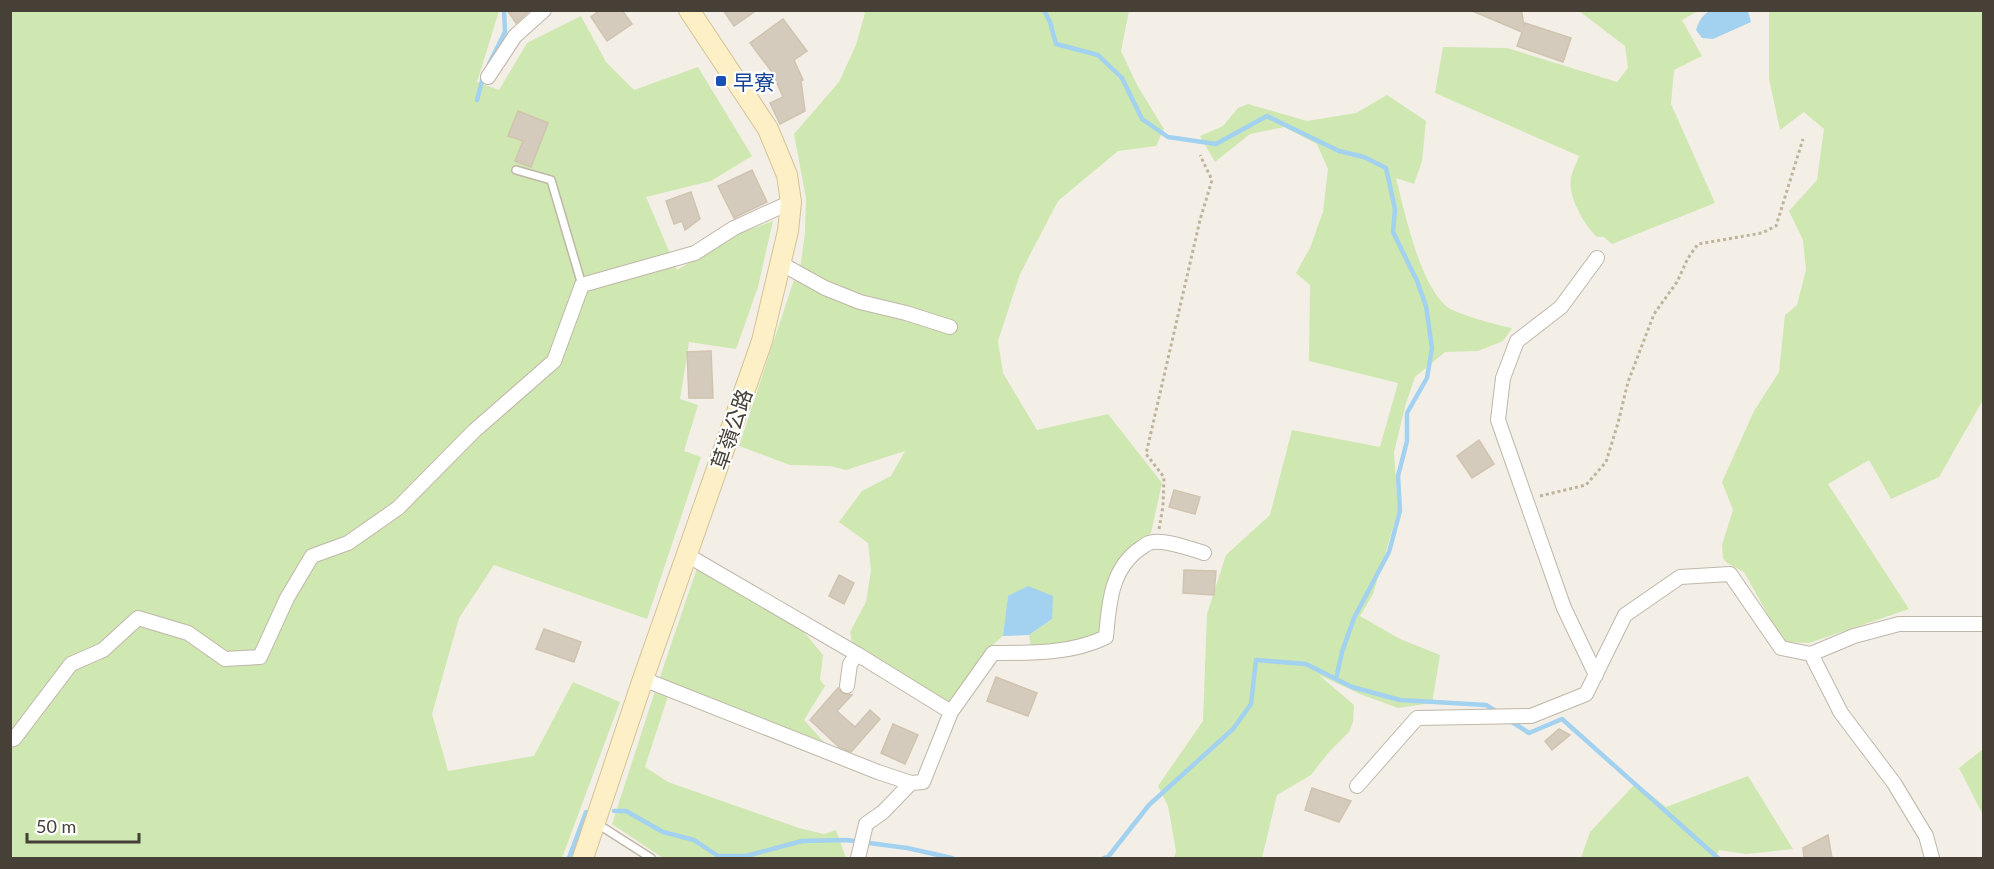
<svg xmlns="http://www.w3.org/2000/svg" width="1994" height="869" viewBox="0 0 1994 869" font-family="Lato,'Noto Sans TC',sans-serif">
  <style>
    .green { fill: #cfe7b0 }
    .water { fill: #a3d1f0 }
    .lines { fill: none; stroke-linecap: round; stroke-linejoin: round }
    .stream { stroke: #a3d1f0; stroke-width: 4.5 }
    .building { fill: #d5cbbc; stroke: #d0c3af; stroke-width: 1.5 }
    .lane-casing { stroke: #bfb7a9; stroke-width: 10 }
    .street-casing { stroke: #bfb7a9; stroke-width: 16 }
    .secondary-casing { stroke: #d3c397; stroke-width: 22 }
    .path { stroke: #c0b39b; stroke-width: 3; stroke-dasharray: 3 3; stroke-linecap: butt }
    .lane { stroke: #fff; stroke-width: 7 }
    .street { stroke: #fff; stroke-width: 14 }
    .secondary { stroke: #fef0c6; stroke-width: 20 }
    .transit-dot { fill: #1a4fb4; stroke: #fff; stroke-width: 2 }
    .labels { text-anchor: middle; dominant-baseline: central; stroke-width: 4.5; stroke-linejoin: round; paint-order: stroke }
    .transit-label { font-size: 21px; fill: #164399; stroke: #fff; text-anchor: start }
    .street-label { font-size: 21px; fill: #464036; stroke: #fff }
  </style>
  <rect width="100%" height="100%" fill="#f3efe7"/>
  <path class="green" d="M10 11H499L477 82 499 90 527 43 581 16 606 62 634 90 698 67 752 156 711 181 646 197 677 270 738 234 773 221 758 287 736 349 689 342 680 399 698 405 684 451 701 457 647 619 494 565 459 618 432 714 448 771 534 756 573 682 620 702 562 858H11Z
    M862 11H1129L1121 51 1137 85 1164 129 1156 146 1118 151 1058 201 1020 274 998 341 1003 373 1037 430 1108 414 1162 483 1151 533 1133 546 1115 565 1102 604V631L1084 640 1031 647 1029 635 1052 619 1008 596 1003 636 989 648 947 707 855 655 850 632 866 602 871 570 868 543 839 522 862 491 891 476 905 451 846 470 830 466 790 465 739 446 794 280 859 308 951 334 957 328 947 320 839 288 800 269 805 233 806 198 794 134 839 82 856 45 865 13Z
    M1579 11H1698L1682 20 1702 56 1674 70 1671 104 1715 203 1612 244 1604 237H1597C1585 226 1567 196 1571 178 1572 171 1577 163 1579 156L1435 93 1443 47 1507 48 1617 82 1628 68 1625 46Z
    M1769 11H1983V400L1939 477 1891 499 1869 460 1828 484 1909 609 1809 643 1783 642 1744 572 1727 563 1723 558 1722 545 1733 510 1722 482 1754 411 1779 372 1785 315 1797 305 1806 270 1803 240 1789 211 1817 180 1824 129 1804 112 1780 130 1769 79Z
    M1387 95 1426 121 1422 161 1414 184 1396 178C1405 213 1419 282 1446 306 1455 314 1500 326 1512 328L1503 341 1478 351 1445 352 1415 377 1406 403 1394 452 1398 511 1373 594 1360 616 1400 639 1440 655 1432 703 1398 708 1360 694 1319 675 1354 705 1353 722 1349 732 1329 752 1311 775 1277 795 1262 858H1174L1176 851 1168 806 1158 786 1203 721 1207 614 1226 555 1270 515 1292 430 1380 447 1398 383 1309 361 1310 285 1296 273 1310 248 1323 212 1328 169 1317 144 1284 127 1250 134 1215 162 1200 136 1223 126 1238 108 1248 104 1307 121 1356 113Z
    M697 568 799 626 823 655 820 680 825 686 804 720 824 742 659 680Z
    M655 691 668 696 645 767 668 782 799 828 824 834 836 830 846 858H663L612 824Z
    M1983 749V815L1959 768Z
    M1748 776 1793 849 1746 854 1719 850 1715 858H1581L1590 832 1636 783 1666 807Z"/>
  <path class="water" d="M1711 10 1748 11 1751 22 1713 39 1702 38 1696 30C1699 21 1702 15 1711 10Z
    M1028 586 1053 596 1052 619 1029 635 1003 636 1008 596Z"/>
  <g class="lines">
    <path class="stream" d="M1044 10 1050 22 1056 44 1098 55 1122 78 1142 119 1168 137 1216 144 1267 116 1339 151 1364 157 1386 168 1395 209 1393 232 1417 281 1426 306 1432 348 1427 378 1407 413V441L1398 476 1400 511 1389 552 1354 618 1342 652 1336 679
      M489 64 505 32 504 10
      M477 100 483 77
      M1509 720 1529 733 1562 719 1718 858
      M614 811H626L663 832 694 840 718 856H746L802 841 846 840 907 848 952 858
      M569 858 586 812
      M1104 858 1108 857 1149 805 1233 729 1251 704 1256 660 1306 664 1352 687 1400 700 1486 705 1497 712"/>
  </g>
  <path class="building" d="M507 10H530L516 23Z
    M600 10H622L632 24 607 41 591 17Z
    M723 10H757L734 26Z
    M1470 10H1517L1522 13 1524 27 1525 23 1571 38 1563 62 1517 46 1522 32Z
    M783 19 807 51 794 60 803 80 801 81 805 111 780 124 770 103 783 97 772 72 750 43Z
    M518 111 548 123 531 167 515 161 523 141 508 136Z
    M752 170 767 202 734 218 718 186Z
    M691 192 700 219 685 230 682 221 674 224 666 201Z
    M711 351 713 398H689L687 352Z
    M1479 440 1494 464 1472 478 1457 456Z
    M1174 490 1200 497 1195 514 1169 507Z
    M1184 570 1216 571 1214 595 1183 593Z
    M839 575 854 583 844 604 829 596Z
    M544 629 581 642 574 662 536 649Z
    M996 677 1037 693 1028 716 987 701Z
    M838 688 842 693 852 695 837 711 855 727 870 710 880 719 851 752 839 747 810 720Z
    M893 724 918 735 905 764 881 753Z
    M1559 729 1570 735 1552 750 1545 741Z
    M1312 788 1351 801 1339 822 1305 810Z
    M1828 835 1832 858H1804L1803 848Z"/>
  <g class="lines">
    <defs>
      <path id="lane" d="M516 170 551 180 582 285
        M596 823 651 858"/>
      <path id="street" d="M488 77 515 36 544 10
        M780 263 825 288 860 302 906 313 950 327
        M687 555 857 654 951 712
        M1596 675 1564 608 1498 420 1503 378 1517 341 1561 307 1597 258
        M643 679 878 772 911 783 883 812 866 824 858 858
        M847 686 850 664 857 654
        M10 740 14 739 71 664 103 650 138 618 188 633 225 659 260 657 287 598 312 556 348 543 398 508 474 431 554 361 582 285 695 253 734 228 791 202
        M911 783 923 782 951 712 993 653C1030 653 1072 654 1106 637 1109 603 1111 568 1141 548 1144 546 1146 544 1149 543 1162 538 1191 549 1204 553
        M1357 786 1417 718 1531 716 1586 694 1625 615 1680 577 1730 574 1781 648 1811 654
        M1932 858 1926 836 1894 783 1841 713 1811 654 1854 636 1899 624H1984"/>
      <path id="secondary" d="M583 858 643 679 762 341 788 231 791 202 787 175 768 129 689 10"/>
    </defs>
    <use href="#lane" class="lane-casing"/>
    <use href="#street" class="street-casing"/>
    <use href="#secondary" class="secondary-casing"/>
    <path class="path" d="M1540 496 1586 485 1606 462 1618 423 1628 382 1654 314 1677 282 1688 258 1698 244 1762 233 1776 226 1803 139
      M1159 529 1163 506 1164 477 1146 454 1200 220 1212 180 1200 155"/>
    <use href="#lane" class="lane"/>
    <use href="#street" class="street"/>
    <use href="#secondary" class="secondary"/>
  </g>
  <rect class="transit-dot" x="715" y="75" width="12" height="12" rx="3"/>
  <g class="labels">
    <g class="transit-label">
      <text x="733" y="81">早寮</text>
    </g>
    <g class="street-label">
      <text transform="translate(731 429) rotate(-71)">草嶺公路</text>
    </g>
  </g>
  <rect width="1994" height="869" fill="none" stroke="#464036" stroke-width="24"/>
  <path d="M27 833v9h112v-9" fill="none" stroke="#464036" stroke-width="3"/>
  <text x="36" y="833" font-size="18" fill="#464036" stroke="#ffffff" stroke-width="4.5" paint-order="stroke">50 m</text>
</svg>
